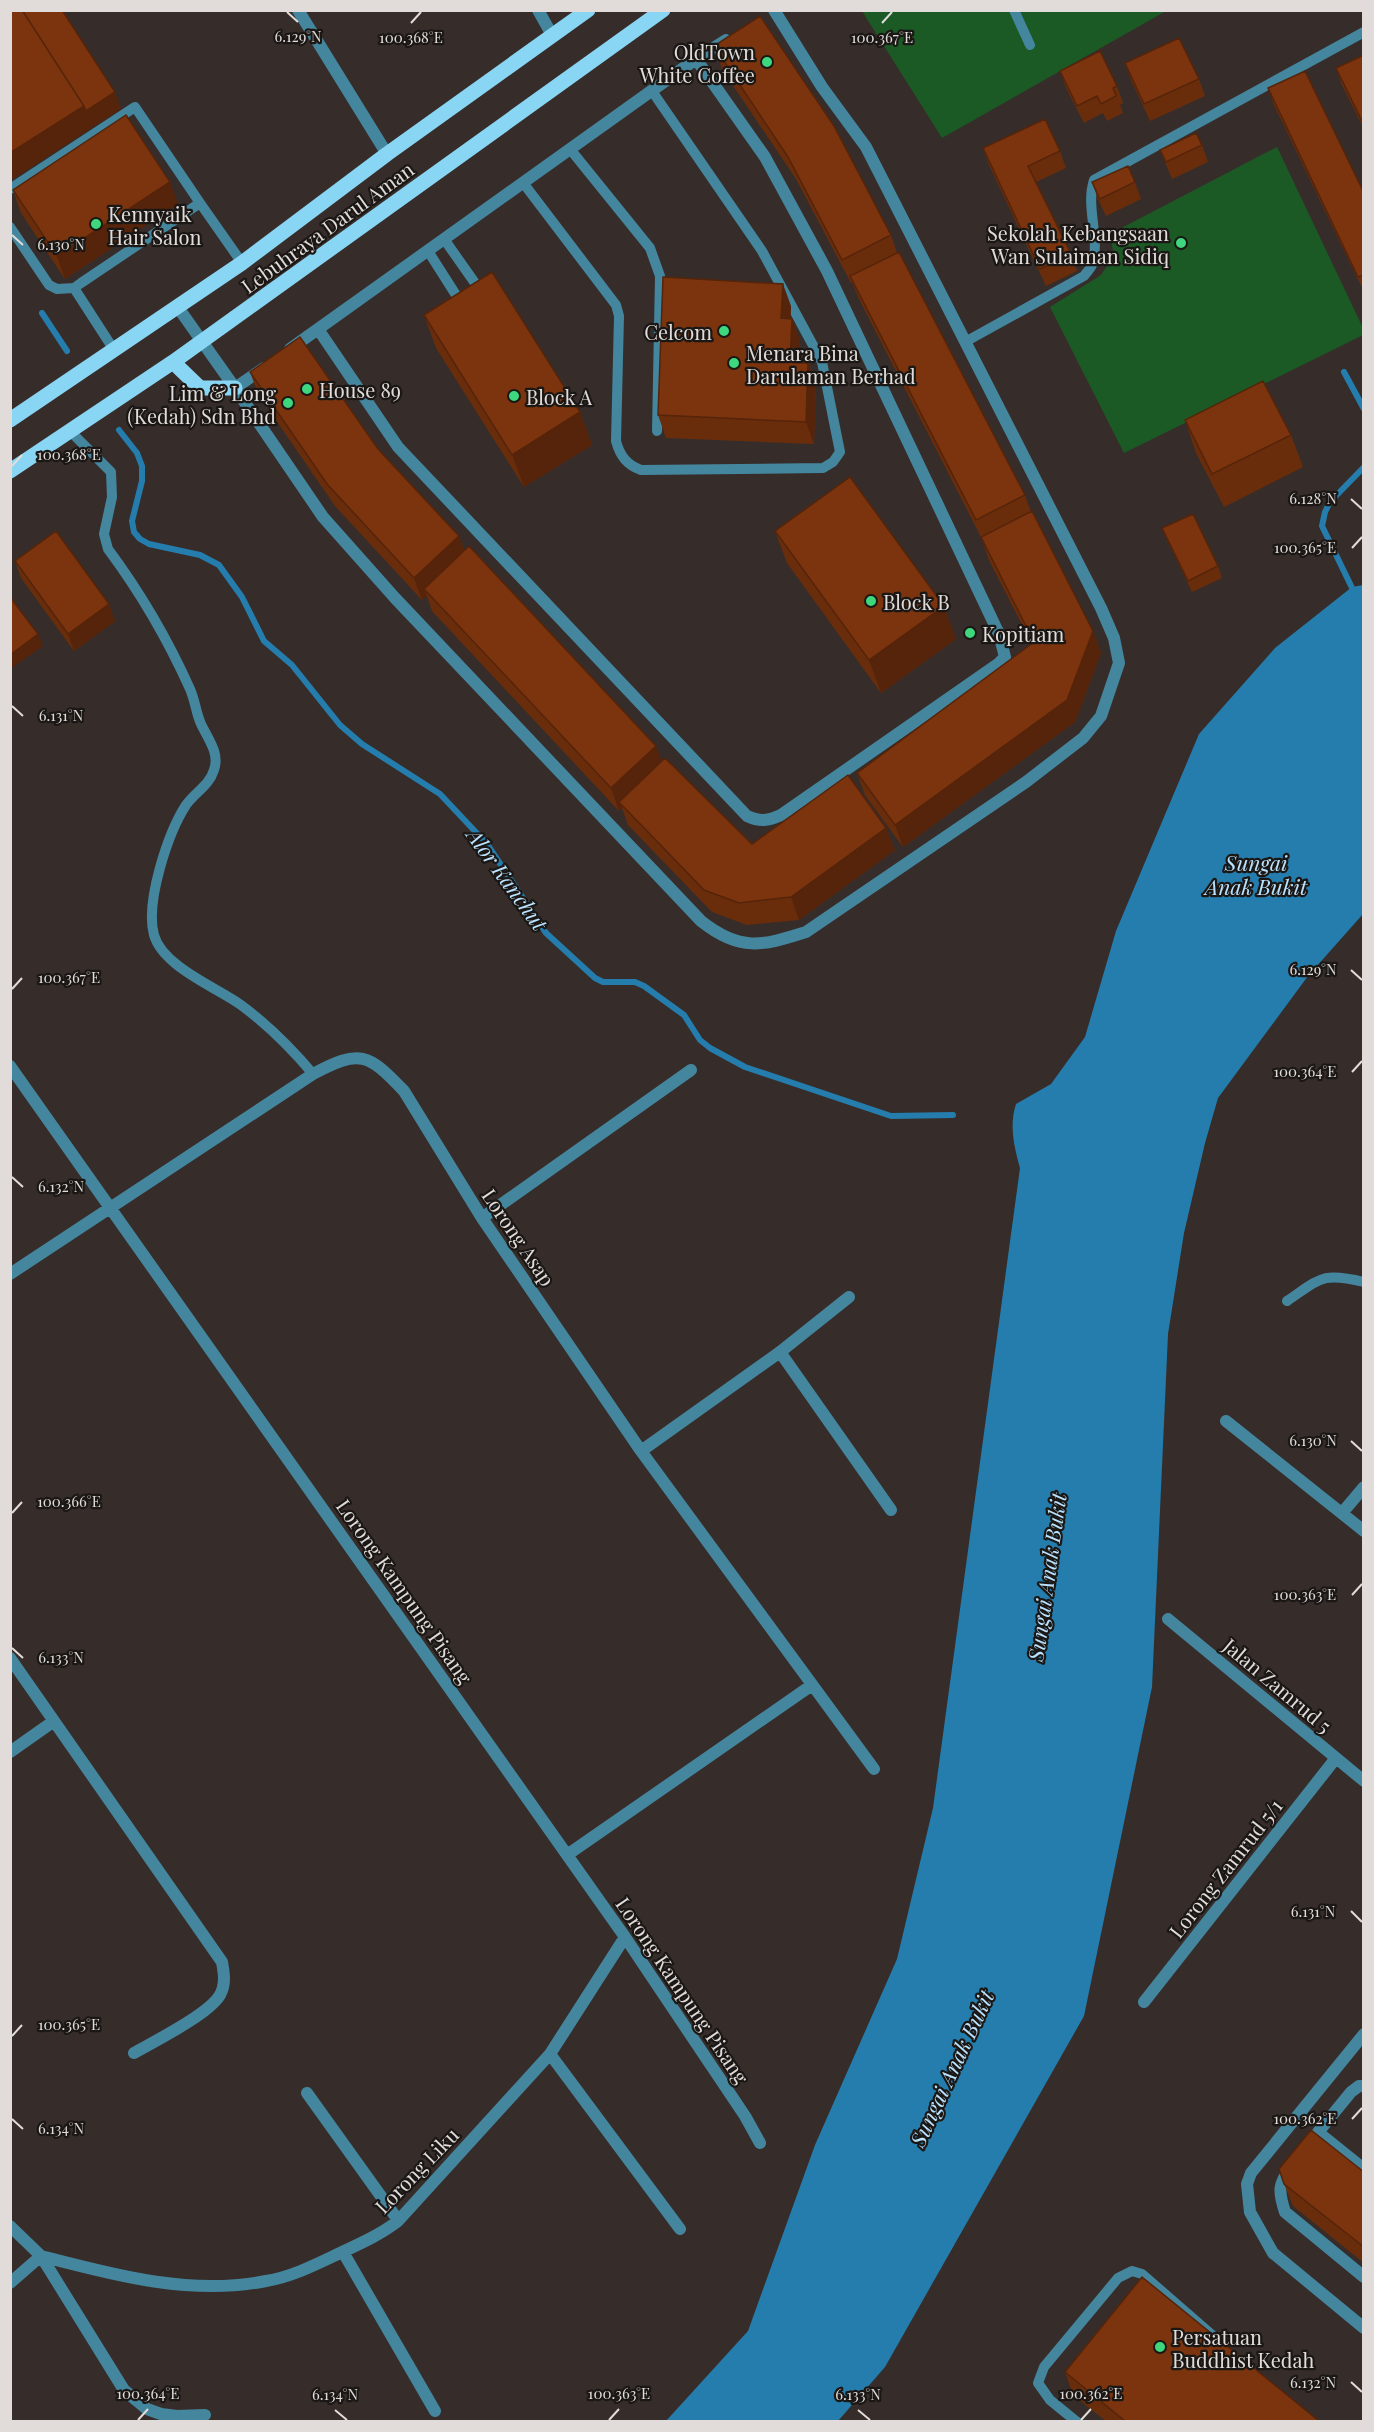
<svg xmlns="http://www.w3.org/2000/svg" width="1374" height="2432" viewBox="0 0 1374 2432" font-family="'Playfair Display',serif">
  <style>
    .green { fill: #1b5a25 }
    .water { fill: #257dad }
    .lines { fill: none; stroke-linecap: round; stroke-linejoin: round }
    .stream { stroke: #257dad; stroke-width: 6 }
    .lane { stroke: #45869f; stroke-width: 10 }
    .street { stroke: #45869f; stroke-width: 12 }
    .primary { stroke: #89d5f4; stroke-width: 15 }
    .wall { fill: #6a2d0c }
    .shaded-wall { fill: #56240a }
    .building { fill: #7b340e; stroke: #56240a; stroke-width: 1.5 }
    .ticks { fill: none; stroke: #e1dcd9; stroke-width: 2 }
    .poi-dot { fill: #3ed77d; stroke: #1a1715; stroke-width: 2 }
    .labels { text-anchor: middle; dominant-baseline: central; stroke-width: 4.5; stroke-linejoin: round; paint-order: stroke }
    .poi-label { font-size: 20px; fill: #e1dcd9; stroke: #1a1715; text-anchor: start }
    .street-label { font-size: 20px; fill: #e1dcd9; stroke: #1a1715 }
    .water-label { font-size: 21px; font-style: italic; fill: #bbe2fe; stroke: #1a1715 }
    .ticks-label { font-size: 15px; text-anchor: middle; fill: #e1dcd9; stroke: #1a1715; stroke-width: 4.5; stroke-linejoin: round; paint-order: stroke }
  </style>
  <rect width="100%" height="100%" fill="#362d2a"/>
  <path class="green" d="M862 11H1166L942 138Z
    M1277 147 1363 328V335L1124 453 1050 307 1101 275 1114 256 1110 234Z"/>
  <path class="water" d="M1363 585V914L1308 976 1218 1098 1205 1143 1184 1233 1168 1334 1152 1687 1084 2016 885 2367 838 2421H666L748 2331 815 2145 897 1959 933 1808 1020 1168C1014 1147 1009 1125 1016 1104L1051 1084 1085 1037 1116 931 1199 734 1275 648 1352 587Z"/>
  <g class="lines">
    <path class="stream" d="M42 313 67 351
      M1344 372 1364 409
      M119 430 137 453 142 466V481L132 521 134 532 140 539 149 544 200 555 219 565 242 597 264 641 292 665 340 725 362 744 440 794 487 844 546 933 595 978 603 982H635L644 986 684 1015 700 1040 710 1048 745 1067 891 1116 953 1115
      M1355 594 1322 526 1325 512 1330 502 1364 467"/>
    <path class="lane" d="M1014 10 1030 45
      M570 149 650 248 660 276 657 431
      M524 184 616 305 619 316 616 441C620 456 627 465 641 470L823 468 833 462 840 452 822 362 762 251 652 91
      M10 189 135 107 200 203
      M10 227 49 285 57 289 74 288
      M444 239 482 293
      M428 251 463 306
      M965 342 1084 276C1087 272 1091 268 1092 265 1101 239 1085 207 1094 180L1364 32
      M114 350 74 288 81 283 200 203 242 263
      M70 431 111 472 112 497 104 534 108 549C140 592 168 640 190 689 195 700 196 713 201 724 208 739 220 753 214 770 209 786 195 792 186 805 168 833 145 902 154 935 163 967 218 988 241 1005 268 1025 292 1049 313 1074
      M1287 1301C1321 1278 1322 1272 1364 1282
      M1318 2131 1364 2168
      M1077 2422 1050 2400 1038 2383 1044 2367 1118 2278 1132 2271 1142 2274 1219 2341"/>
    <path class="street" d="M298 10 387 154
      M538 10 552 35
      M177 306 235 388 323 517 395 598 701 921C740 952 762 946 806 932L1026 782 1083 738 1101 716 1119 663 1114 638 1101 608 866 147 822 87 774 10
      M318 329 398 447 747 816C760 822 768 821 781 815L998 664 1005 657 999 634 827 271 765 157 696 59
      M290 349 696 59 726 40
      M235 388 264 368
      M10 1066 625 1937 745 2116 760 2143
      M482 1218 691 1070
      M10 1274 313 1074C360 1049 368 1053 404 1091L482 1218 641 1451 874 1769
      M780 1352 891 1510
      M1226 1421 1364 1531
      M641 1451 780 1352 849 1297
      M1342 1513 1364 1487
      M1168 1619 1364 1781
      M10 1658 222 1962C224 1973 226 1984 220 1995 209 2014 155 2041 134 2053
      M10 1752 54 1721
      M567 1855 812 1685
      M1144 2002 1336 1758
      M1364 2034 1251 2173 1247 2184 1250 2212 1273 2253 1364 2328
      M550 2054 680 2229
      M307 2093 398 2220
      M1306 2147 1351 2092 1359 2086H1364
      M1292 2166C1278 2184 1278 2191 1285 2212L1364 2277
      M10 2226 41 2256 124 2390 147 2409 161 2414 177 2416 205 2415
      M343 2252 435 2411
      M41 2256C114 2275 190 2296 266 2281 291 2277 315 2265 338 2254 359 2244 380 2235 398 2221L550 2054 625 1937
      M10 2283 41 2256"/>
    <path class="primary" d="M173 362 200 388H235
      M10 420 242 263 387 154 588 10
      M10 471 173 362 663 10"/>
  </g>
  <path class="wall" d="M714 46 891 235 897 253 1025 495 1031 512 1093 631 1101 653 1075 722 903 847 865 795 857 773 1032 644 989 560 981 537 859 299 852 282 851 283 796 179 722 69Z
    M1364 55V129L1342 85 1336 68Z
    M1125 63 1199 79 1205 96 1150 121 1131 80Z
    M1060 71 1117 86 1123 103 1120 105 1123 113 1107 121 1103 113 1084 123 1066 88Z
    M1268 88 1364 193V292L1274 105Z
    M1202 145 1208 162 1172 179 1160 150Z
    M983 148 1060 151 1066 168 1036 182 1071 254 1077 271 1046 286 989 165Z
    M1092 182H1135L1141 199 1106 216 1098 199Z
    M13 190 178 204 65 279 21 213Z
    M791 306 790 319H792L800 341 799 362 808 363 816 385 814 444 666 438 658 415Z
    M424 315 580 412 592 445 524 487 436 348Z
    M250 372 378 449 459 536 464 551 662 761 752 844 895 850 799 920 747 925 712 912 628 825 622 808 619 811 432 611 427 596 422 600 335 506 258 394Z
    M1185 420 1291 435 1303 467 1224 507 1196 453Z
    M1162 528 1218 566 1222 578 1192 592 1167 540Z
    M775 531 956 639 881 693 787 563Z
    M15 561 115 621 74 651 21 578Z
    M1364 2172V2263L1293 2206 1284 2184Z
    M1065 2372 1319 2421H1106L1073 2395Z"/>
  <path class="shaded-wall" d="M115 92 121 109 10 181V153L84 106Z
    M170 182 178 204 65 279 57 256Z
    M783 284 791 306 790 341 781 318Z
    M792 319 800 341 799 384 790 362Z
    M808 363 816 385 814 444 806 422Z
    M580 412 592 445 524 487 512 455Z
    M459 536 467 559 424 589 427 596 422 600 414 578Z
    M109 604 115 621 74 651 68 634Z
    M944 606 956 639 881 693 869 660Z
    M1093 631 1101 653 1075 722 903 847 895 825Z
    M38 634 43 646 10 669V655Z
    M656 746 664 768 619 802 622 808 619 811 611 788Z
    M886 828 895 850 799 920 791 897Z"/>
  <path class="building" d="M10 10H22L84 106 10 153Z
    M22 10H62L115 92 86 111 84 106Z
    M760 16 834 126 891 235 842 260 788 157 714 46Z
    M1179 38 1199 79 1144 104 1125 63Z
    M1100 51 1117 86 1113 88 1116 96 1101 104 1097 96 1077 106 1060 71Z
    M1364 55V125L1336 68Z
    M1305 71 1364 193V275L1358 277 1268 88Z
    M126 115 170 182 57 256 13 190Z
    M1045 119 1060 151 1028 166 1071 254 1040 269 983 148Z
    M1196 133 1202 145 1166 162 1160 150Z
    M1128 166 1135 182 1100 199 1092 182Z
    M899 252 1025 495 976 520 850 276Z
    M492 272 580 412 512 455 424 315Z
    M663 277 783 284 781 318 792 319 790 362 808 363 806 422 658 415Z
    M300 337 378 449 459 536 414 578 327 484 250 372Z
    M1263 381 1291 435 1212 474 1185 420Z
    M850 477 944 606 869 660 775 531Z
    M1032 511 1093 631 1067 700 895 825 857 773 1034 642 981 537Z
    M1193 514 1218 566 1188 581 1162 528Z
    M56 531 109 604 68 634 15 561Z
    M469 546 656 746 611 788 424 589Z
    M10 597 38 634 10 655Z
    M665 758 752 844 848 775 886 828 791 897 739 903 704 890 619 802Z
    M1311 2130 1364 2172V2247L1284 2184 1279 2169Z
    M1142 2277 1319 2421H1125L1065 2372Z"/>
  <path class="ticks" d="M287 12 298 22M411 23 421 12M882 23 892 12M12 235 23 245M12 466 22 455M1351 499 1362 509M1352 548 1362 537M12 706 23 716M1351 970 1362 980M12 989 22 978M1352 1072 1362 1061M12 1177 23 1187M1351 1441 1362 1451M12 1513 22 1502M1352 1595 1362 1584M12 1648 23 1658M1351 1911 1362 1922M12 2036 22 2025M12 2119 23 2129M1352 2119 1362 2108M1351 2382 1362 2392M335 2410 347 2420M858 2410 870 2420M138 2420 148 2409M609 2420 619 2409M1081 2420 1091 2409"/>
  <g class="poi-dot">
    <circle cx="767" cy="62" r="6"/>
    <circle cx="96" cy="224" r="6"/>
    <circle cx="1181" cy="243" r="6"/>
    <circle cx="724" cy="331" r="6"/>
    <circle cx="734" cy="363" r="6"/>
    <circle cx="307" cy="389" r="6"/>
    <circle cx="514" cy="396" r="6"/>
    <circle cx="288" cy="403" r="6"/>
    <circle cx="871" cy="601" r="6"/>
    <circle cx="970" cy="633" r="6"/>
    <circle cx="1160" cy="2347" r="6"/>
  </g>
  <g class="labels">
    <g class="poi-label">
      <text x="755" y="51" text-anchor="end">OldTown<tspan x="755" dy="23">White Coffee</tspan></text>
      <text x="108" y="213">Kennyaik<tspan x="108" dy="23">Hair Salon</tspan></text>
      <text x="1169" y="232" text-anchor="end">Sekolah Kebangsaan<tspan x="1169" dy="23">Wan Sulaiman Sidiq</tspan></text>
      <text x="712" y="331" text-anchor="end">Celcom</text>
      <text x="746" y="352">Menara Bina<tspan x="746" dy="23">Darulaman Berhad</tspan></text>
      <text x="319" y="389">House 89</text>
      <text x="276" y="392" text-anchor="end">Lim &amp; Long<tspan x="276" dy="23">(Kedah) Sdn Bhd</tspan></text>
      <text x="526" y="396">Block A</text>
      <text x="883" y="601">Block B</text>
      <text x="982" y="633">Kopitiam</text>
      <text x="1172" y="2336">Persatuan<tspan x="1172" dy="23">Buddhist Kedah</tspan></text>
    </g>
    <g class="street-label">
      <text transform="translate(327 227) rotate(-36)">Lebuhraya Darul Aman</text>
      <text transform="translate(519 1237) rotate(56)">Lorong Asap</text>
      <text transform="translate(405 1591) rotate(55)">Lorong Kampung Pisang</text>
      <text transform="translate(1278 1685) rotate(40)">Jalan Zamrud 5</text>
      <text transform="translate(1225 1868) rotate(-52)">Lorong Zamrud 5/1</text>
      <text transform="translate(683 1990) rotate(56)">Lorong Kampung Pisang</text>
      <text transform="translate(416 2170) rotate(-46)">Lorong Liku</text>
    </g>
    <g class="water-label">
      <text x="1256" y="862">Sungai<tspan x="1256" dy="24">Anak Bukit</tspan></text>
      <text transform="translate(508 879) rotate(54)">Alor Kanchut</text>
      <text transform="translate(1046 1577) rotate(-82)">Sungai Anak Bukit</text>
      <text transform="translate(951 2068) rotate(-65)">Sungai Anak Bukit</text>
    </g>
  </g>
  <g class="ticks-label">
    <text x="298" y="42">6.129°N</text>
    <text x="411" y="43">100.368°E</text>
    <text x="882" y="43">100.367°E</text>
    <text x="61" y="250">6.130°N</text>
    <text x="69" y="460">100.368°E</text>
    <text x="1313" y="504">6.128°N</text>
    <text x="1305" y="553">100.365°E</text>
    <text x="61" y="721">6.131°N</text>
    <text x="1313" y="975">6.129°N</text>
    <text x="69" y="983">100.367°E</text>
    <text x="1305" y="1077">100.364°E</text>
    <text x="61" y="1192">6.132°N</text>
    <text x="1313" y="1446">6.130°N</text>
    <text x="69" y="1507">100.366°E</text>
    <text x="1305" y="1600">100.363°E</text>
    <text x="61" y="1663">6.133°N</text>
    <text x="1313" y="1917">6.131°N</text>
    <text x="69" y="2030">100.365°E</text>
    <text x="1305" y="2124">100.362°E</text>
    <text x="61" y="2134">6.134°N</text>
    <text x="1313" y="2388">6.132°N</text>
    <text x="148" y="2399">100.364°E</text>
    <text x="619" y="2399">100.363°E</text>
    <text x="1091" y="2399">100.362°E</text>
    <text x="335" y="2400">6.134°N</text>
    <text x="858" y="2400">6.133°N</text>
  </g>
  <rect width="1374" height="2432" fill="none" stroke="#e1dcd9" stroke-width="24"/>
</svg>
